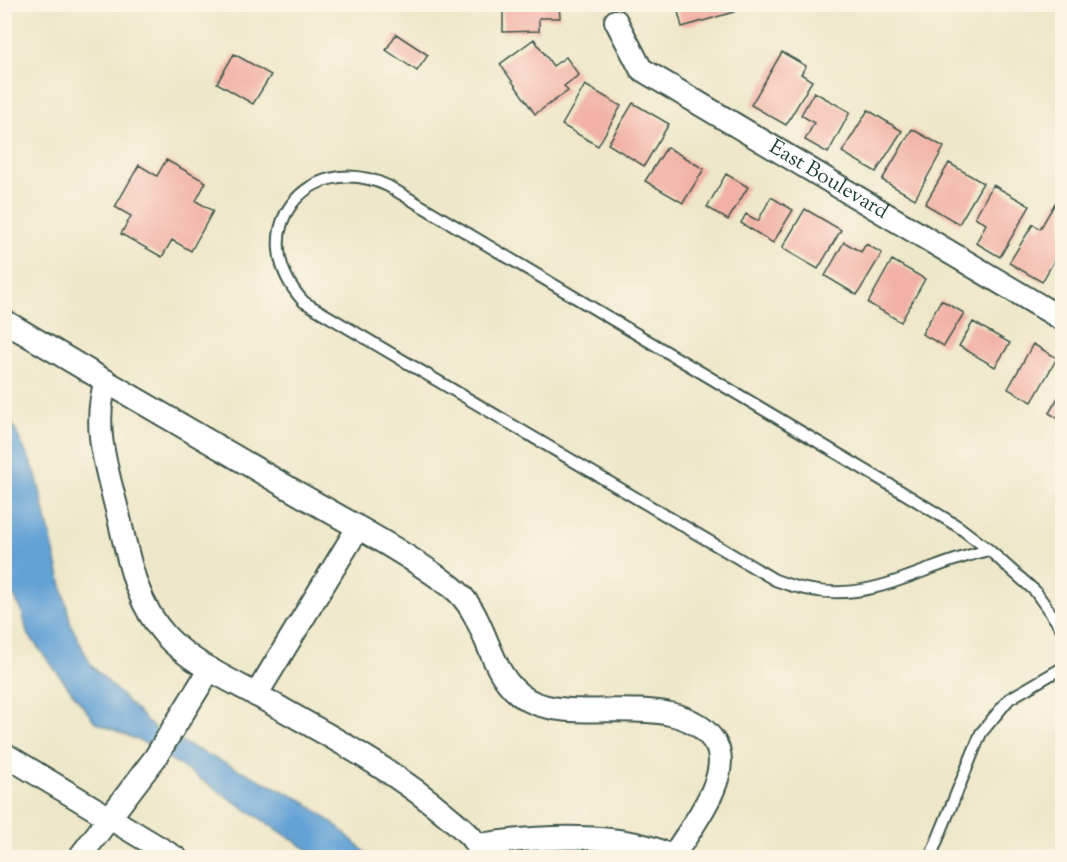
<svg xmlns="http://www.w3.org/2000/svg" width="1067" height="862" viewBox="0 0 1067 862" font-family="'Sorts Mill Goudy',serif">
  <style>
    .water { fill: #63a2d5; stroke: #417084; stroke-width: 1.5 }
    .building { fill: #f2b1a6 }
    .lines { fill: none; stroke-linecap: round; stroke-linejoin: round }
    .lane-casing { stroke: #3e564a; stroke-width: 14 }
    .street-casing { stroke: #3e564a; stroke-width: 26 }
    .lane { stroke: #fff; stroke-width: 10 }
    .street { stroke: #fff; stroke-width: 22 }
    .labels { text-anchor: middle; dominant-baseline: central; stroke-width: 4.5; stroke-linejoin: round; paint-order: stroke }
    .street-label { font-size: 21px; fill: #1f3d34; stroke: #fcf5e5 }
  </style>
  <rect width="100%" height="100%" fill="#fcf5e5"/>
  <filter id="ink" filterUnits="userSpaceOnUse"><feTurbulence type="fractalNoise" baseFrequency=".0167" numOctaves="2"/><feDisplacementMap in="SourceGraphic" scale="12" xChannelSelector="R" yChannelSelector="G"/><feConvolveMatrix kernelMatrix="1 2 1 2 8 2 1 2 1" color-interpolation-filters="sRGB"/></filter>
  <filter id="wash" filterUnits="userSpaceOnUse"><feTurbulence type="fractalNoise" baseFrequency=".008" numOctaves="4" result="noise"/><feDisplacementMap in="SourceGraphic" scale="24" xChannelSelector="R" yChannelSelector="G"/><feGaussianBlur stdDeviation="1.35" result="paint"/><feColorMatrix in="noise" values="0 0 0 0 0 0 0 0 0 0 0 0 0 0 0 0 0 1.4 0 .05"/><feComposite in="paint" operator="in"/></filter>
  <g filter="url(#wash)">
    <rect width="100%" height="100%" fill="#eee7c9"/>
    <path class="water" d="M4 417 12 423 36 474 71 625 91 665 156 730 302 800 338 827 370 857H319L147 744 95 722 27 633 22 611 5 580Z"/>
    <g id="blocks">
      <path class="building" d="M503 4H559L560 18H539V31L503 32Z
        M676 4H732L734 12 682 27Z
        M396 34 428 55 417 71 386 50Z
        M534 39 553 66 566 57 579 75 564 86 568 91 535 114 500 64Z
        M782 52 806 66 801 74 812 81 786 125 751 105Z
        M234 54 271 75 253 104 217 83Z
        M585 85 621 106 598 146 562 125Z
        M814 92 850 112 828 153 805 140 814 123 801 115Z
        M633 103 669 124 644 166 608 144Z
        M868 110 902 131 876 172 842 152Z
        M912 129 944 147 915 199 882 180Z
        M667 147 704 169 683 203 645 181Z
        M166 160 206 182 196 201 213 211 191 251 172 240 162 257 121 234 131 216 115 207 139 165 157 176Z
        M949 163 983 183 959 224 925 204Z
        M726 174 748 187 728 220 707 207Z
        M993 185 1030 206 1000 257 976 243 986 224 975 217Z
        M771 197 793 210 773 243 741 223 746 214 758 221Z
        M1057 200 1062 204V247L1042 282 1009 263 1033 224 1040 229Z
        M805 209 841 230 818 269 782 248Z
        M844 242 861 252 866 244 882 253 857 295 825 276Z
        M892 260 925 279 901 322 868 303Z
        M941 300 964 313 944 346 922 334Z
        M973 322 1010 343 995 367 959 346Z
        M1033 344 1057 358 1032 402 1008 389Z
        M1062 391V421L1049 413Z"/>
    </g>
  </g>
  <g filter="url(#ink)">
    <use href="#blocks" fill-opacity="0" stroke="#3e564a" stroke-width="1.5"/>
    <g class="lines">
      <defs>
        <path id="lane" d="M989 550 959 527 902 492 388 186C306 148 241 234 304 302L775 580C862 614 908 569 989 550L1035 591 1062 629
          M930 858 981 733 1009 699 1062 668"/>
        <g id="street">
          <path id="s1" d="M616 21 641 69 1062 319"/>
          <path d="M4 321C98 377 192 432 287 487 342 519 401 549 452 587 490 616 485 676 528 700 578 727 680 686 715 743 735 774 689 830 672 858"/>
          <path d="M106 381C92 426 106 466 117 510 128 554 134 601 166 636 190 662 226 678 257 695 322 732 392 768 449 817 463 829 477 839 482 858"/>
          <path d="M256 695 358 528"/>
          <path d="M4 754 176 858"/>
          <path d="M479 845C533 837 625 830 672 857"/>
          <path d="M79 858 155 758 210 669"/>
        </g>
      </defs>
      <use href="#lane" class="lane-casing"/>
      <use href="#street" class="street-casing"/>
      <use href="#lane" class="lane"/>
      <use href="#street" class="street"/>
    </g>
  </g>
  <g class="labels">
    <g class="street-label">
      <text stroke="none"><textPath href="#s1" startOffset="272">East Boulevard</textPath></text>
    </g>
  </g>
  <rect width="1067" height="862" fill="none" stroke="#fcf5e5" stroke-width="24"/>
</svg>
